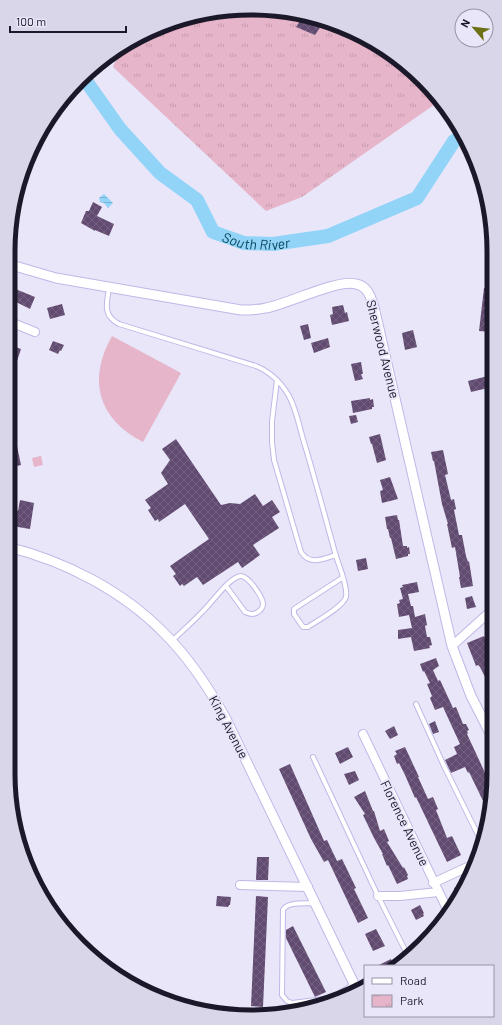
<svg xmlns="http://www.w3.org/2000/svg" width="502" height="1025" viewBox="0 0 502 1025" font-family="Barlow,sans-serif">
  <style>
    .grass { fill: #e6b5c9 }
    .park { fill: url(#park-tufts) }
    .water { fill: url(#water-rules) }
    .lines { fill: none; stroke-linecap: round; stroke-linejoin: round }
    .river { stroke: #91d4f7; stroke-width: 14 }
    .building { fill: url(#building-cross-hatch) }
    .service-casing { stroke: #bfb8e7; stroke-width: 6 }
    .minor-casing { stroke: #bfb8e7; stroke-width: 10 }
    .tertiary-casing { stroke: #bfb8e7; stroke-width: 11 }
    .service { stroke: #fff; stroke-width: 4 }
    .minor { stroke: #fff; stroke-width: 8 }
    .tertiary { stroke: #fff; stroke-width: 9 }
    .labels { text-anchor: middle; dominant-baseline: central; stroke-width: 4; stroke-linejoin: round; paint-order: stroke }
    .street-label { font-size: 13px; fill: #1b1829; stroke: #e9e6fa }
    .water-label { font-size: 14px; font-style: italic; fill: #033e55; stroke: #e9e6fa }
    .rim { fill: none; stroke: #1b1829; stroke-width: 5 }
  </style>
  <defs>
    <pattern id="park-tufts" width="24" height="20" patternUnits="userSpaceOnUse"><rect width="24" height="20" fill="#e6b5c9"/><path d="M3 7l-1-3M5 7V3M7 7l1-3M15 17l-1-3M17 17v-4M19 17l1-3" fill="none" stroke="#c59bad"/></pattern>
    <pattern id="water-rules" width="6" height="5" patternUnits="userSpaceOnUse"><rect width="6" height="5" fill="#91d4f7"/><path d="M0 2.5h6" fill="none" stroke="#7cb5d4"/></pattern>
    <pattern id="building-cross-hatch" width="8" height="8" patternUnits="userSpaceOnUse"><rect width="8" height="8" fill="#624b70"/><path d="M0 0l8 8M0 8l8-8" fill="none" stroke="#746180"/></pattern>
  </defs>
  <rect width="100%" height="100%" fill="#e9e6fa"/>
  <path class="grass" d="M112 336 181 373 143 442C98 419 87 380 112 336Z"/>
  <path class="park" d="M267 9 358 33 399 58 441 100 302 197 266 211 113 67 119 52 173 21Z
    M41 456 43 465 34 467 32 458Z"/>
  <path class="water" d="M104 194 113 203 108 208 104 203 100 202 99 198Z
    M492 387V404L488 405 484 388Z"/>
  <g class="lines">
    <path class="river" id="s1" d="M82 79 86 81 120 129 160 173 197 200 213 232 244 243 273 244 328 236 417 198 454 141 463 136"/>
  </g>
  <path class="building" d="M302 18 323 23 315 35 296 27Z
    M93 202 102 207 97 216 114 224 109 236 95 230V231L81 223 86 211H89Z
    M8 286 35 297 30 309 8 298Z
    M484 288 492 289V332L479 331Z
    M62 304 65 315 50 319 47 308Z
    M343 305 345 313 347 312 349 321 332 325 330 315 333 314 332 307Z
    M308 324 311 338 304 340 300 326Z
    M413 330 417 347 405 350 402 333Z
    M328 338 330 347 314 353 311 343Z
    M53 341 64 345 61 351 60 350 58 354 49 350Z
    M13 346 21 349 17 361 11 359 12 357 9 356Z
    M361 362 363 374H361L363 379 355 381 351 364Z
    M492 375V387L471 392 468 381Z
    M370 398V400L373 399 374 407H372V409L353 413 351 401Z
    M356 415 358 422 351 424 349 416Z
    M14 432 21 465 10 468 8 462V433Z
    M380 434 386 460 377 463 372 444H371L369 437Z
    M176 439 221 505 230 503 240 504 255 494 263 506 272 500 280 512 272 517 279 528 253 545 260 555 242 568 238 562 203 585 197 577 184 586 182 584 180 586 173 576 176 574 170 566 209 539 185 504 159 522 158 519 155 521 148 510 151 508 145 500 168 484 161 473 170 460 162 449Z
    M443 450 448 474 445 475 451 500 454 499 456 509 454 510 459 535H462L466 556 468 562 469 561 473 586 461 588 459 577H460L455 547 452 548 447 524H448L442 504 434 461H433L431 452Z
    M390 477 398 499 382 503 380 491 383 490 380 480Z
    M20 500 34 503 30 529 12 526 15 510 18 511Z
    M397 515 398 520H399L403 546H407V548L409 547 410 554H408V556L396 559 391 538H390L388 529H387L385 517Z
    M366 558 368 569 358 571 356 560Z
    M417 582 419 592 408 594 411 606H413L415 617 425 614 427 625 425 626 427 637H430L432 645 429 646 430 648 414 651 411 637 398 639V630L412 628 409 615 399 617 397 604 400 603 399 600 403 599 400 588 403 587 402 585Z
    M472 596 476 607 467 609 465 598Z
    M484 636 489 648 493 646V680L488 683 480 667 478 665 476 666 467 643Z
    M436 658 439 666 433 670 438 681 440 680 453 708 456 707 463 724H466L469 730 467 731 468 733 467 734 493 790 490 802 485 805 469 772 468 773 465 767 451 773 445 760 457 754 454 747 460 744 443 707 435 710 430 698 432 696 427 684 430 683 424 671 423 672 420 664Z
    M435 721 439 732 433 734 429 724Z
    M394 726 398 735 390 739 385 731Z
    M348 747 353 757 340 764 335 753Z
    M405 747 419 777H418L428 799 433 797 438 809 436 810 447 838 452 836 461 855 447 862 416 797 415 798 405 775 399 763 397 764 394 756 397 754 395 751Z
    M290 764 324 841 327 840 337 861 342 859 356 888 354 889 368 918 358 923 328 860 324 862 311 839 279 769Z
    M355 771 359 780 349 785 344 774Z
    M365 791 373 811H374L380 831 384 829 389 841 387 842 403 868 404 867 408 875 407 876 408 879 397 884 388 865 387 866 382 854H383L374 838 363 815 365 814 354 797Z
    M257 857H269L268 880H256Z
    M469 881 461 893 458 896 454 888Z
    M217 896 231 897 230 905H229L228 907 216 906Z
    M256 896 268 897 263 1007 251 1006Z
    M420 905 424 913 423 914 424 916 416 920 411 910Z
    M293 926 326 992 317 996 315 997 286 938V930Z
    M376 929 385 946 373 951 365 934Z
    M391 959 394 966H377Z"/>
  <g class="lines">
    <defs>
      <path id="service" d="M109 288C107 303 102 315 119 324L256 366C270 372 281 382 289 396 296 409 299 425 303 439 315 478 325 517 336 556 339 566 348 586 346 597 343 607 318 620 308 627H303L294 614V609L342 578
        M277 380 272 421V442L274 460 301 552C310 566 323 559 336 555
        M172 641C182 631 193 622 203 611 211 604 230 576 241 576 248 576 263 597 263 604 263 608 260 611 256 613 252 615 249 614 245 612L226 586
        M416 704 444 766 480 839
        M313 757 378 896 408 956
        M314 903C305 904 288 901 283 910L282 995 287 1001 292 1003 332 998 354 984"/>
      <path id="minor" d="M8 321 35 332
        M452 646 493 609
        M363 734 448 911
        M433 883 474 864
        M240 885 308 887
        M378 896H400L438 892"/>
      <path id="tertiary" d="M8 264 56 278 241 310C250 310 258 310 266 308 288 304 337 279 356 284 368 286 371 298 374 307L452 646 471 696 493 739
        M8 547C65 561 123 591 164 633 189 658 209 688 226 719L358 992"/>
    </defs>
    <use href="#service" class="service-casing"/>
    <use href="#minor" class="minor-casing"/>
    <use href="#tertiary" class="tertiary-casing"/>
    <use href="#service" class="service"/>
    <use href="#minor" class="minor"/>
    <use href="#tertiary" class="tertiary"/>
  </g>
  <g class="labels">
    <g class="street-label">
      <text transform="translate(383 349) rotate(76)">Sherwood Avenue</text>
      <text transform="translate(229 727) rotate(62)">King Avenue</text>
      <text transform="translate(405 823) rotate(64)">Florence Avenue</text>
    </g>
    <g class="water-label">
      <text stroke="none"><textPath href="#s1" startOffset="249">South River</textPath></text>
    </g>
  </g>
  <path d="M0 0H502V1025H0ZM251 15H251A236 236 0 0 1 487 251V774A236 236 0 0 1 251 1010H251A236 236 0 0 1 15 774V251A236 236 0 0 1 251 15Z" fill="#d9d6e9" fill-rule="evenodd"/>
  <path class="rim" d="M251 15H251A236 236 0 0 1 487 251V774A236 236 0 0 1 251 1010H251A236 236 0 0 1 15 774V251A236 236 0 0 1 251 15Z"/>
  <rect x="364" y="965" width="130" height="52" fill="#e9e6fa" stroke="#9794a6"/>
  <rect x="372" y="978" width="20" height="6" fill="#ffffff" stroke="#9794a6"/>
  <text x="400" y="985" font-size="12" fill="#1b1829">Road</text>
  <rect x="372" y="995" width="20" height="12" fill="url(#park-tufts)" stroke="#9794a6"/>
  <text x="400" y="1005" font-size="12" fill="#1b1829">Park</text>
  <g transform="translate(474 28) rotate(298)"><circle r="19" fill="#e9e6fa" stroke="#9794a6"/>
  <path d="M0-3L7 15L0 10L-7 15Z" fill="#6d7015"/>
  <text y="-6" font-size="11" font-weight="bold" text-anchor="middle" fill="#1b1829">N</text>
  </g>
  <path d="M10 26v6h116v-6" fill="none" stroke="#1b1829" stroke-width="2"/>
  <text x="16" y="26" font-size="12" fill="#1b1829" stroke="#e9e6fa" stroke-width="3" paint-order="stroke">100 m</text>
</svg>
